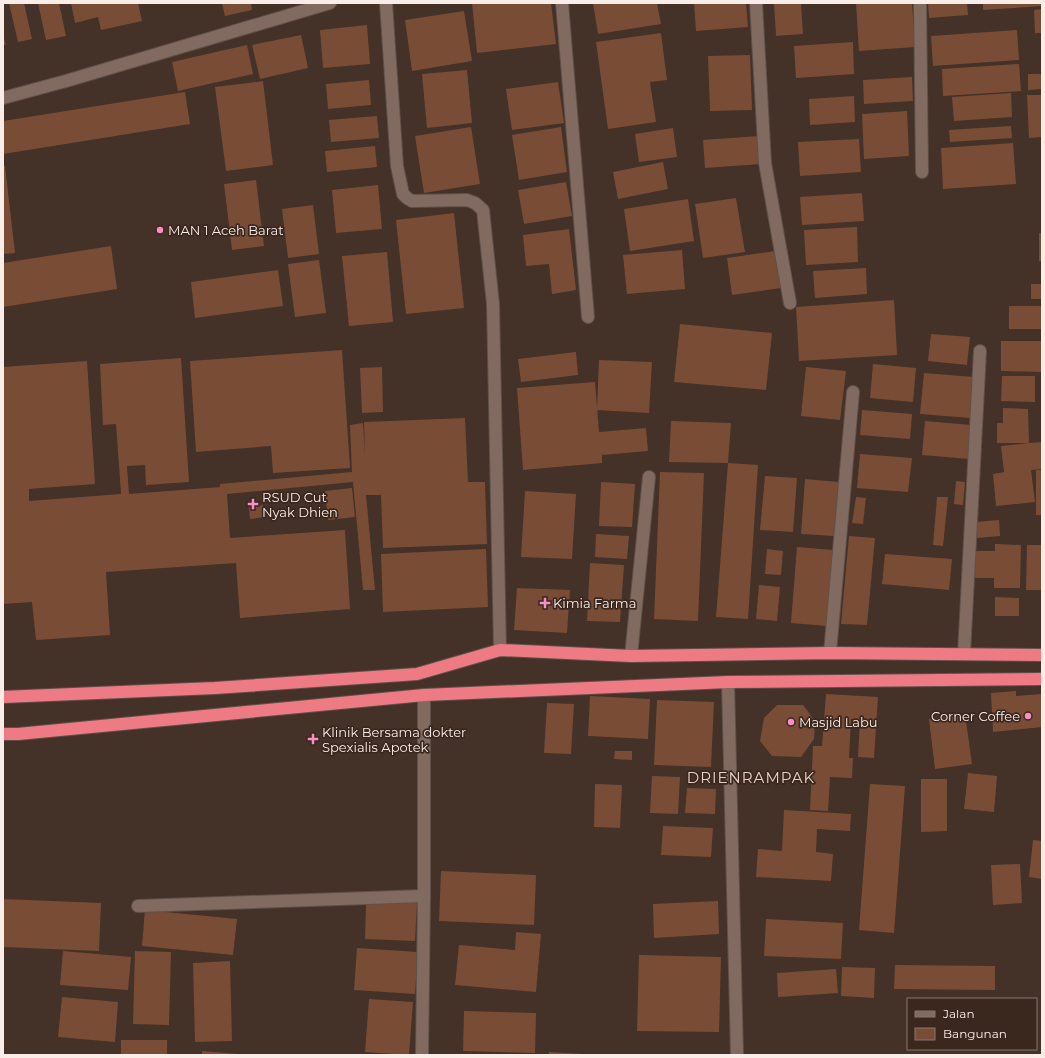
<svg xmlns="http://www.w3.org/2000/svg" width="1045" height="1058" viewBox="0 0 1045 1058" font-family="Montserrat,sans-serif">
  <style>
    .building { fill: #794c36 }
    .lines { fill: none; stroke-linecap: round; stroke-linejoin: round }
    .minor-casing { stroke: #605049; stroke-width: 14 }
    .highway-casing { stroke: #605049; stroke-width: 14 }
    .minor { stroke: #816b61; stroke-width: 12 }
    .highway { stroke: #ee7b83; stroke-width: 12 }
    .poi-dot { fill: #fa8fc6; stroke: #3a271e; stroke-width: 1.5 }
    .labels { text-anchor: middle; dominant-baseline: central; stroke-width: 3.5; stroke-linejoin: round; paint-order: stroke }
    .poi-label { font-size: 13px; fill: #faede7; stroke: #3a271e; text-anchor: start }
    .quarter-label { font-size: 15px; letter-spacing: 1px; fill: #e9d0c5; stroke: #3a271e }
  </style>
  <rect width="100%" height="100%" fill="#443128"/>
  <path class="building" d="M9 3H24L32 39 18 42Z
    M38 3H59L66 36 46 40Z
    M71 3H138L142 21 101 30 98 17 75 23Z
    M222 3H251L252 10 225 16Z
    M472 3H551L556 44 477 53Z
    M593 3H657L661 24 598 34Z
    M694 3H746L748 27 696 31Z
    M774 3H801L803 34 776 36Z
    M856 3H912L915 47 859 51Z
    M928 3H967L968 15 929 18Z
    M983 3H1042V6L983 10Z
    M1042 9V33H1035L1034 10Z
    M464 11 472 61 412 71 405 20Z
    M367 25 370 64 323 68 320 30Z
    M1017 30 1019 60 933 66 931 36Z
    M661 33 667 80 650 82 656 122 608 129 596 42Z
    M3 35 6 45H3Z
    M301 35 308 68 260 79 252 45Z
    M853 42 854 74 796 78 794 46Z
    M247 45 253 74 178 91 172 62Z
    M750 55 752 110 710 111 708 56Z
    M1019 64 1021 91 943 96 942 69Z
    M467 70 472 123 427 128 422 74Z
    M1028 74H1042V89L1028 90Z
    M912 77 913 101 864 104 863 80Z
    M369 80 371 105 328 109 326 84Z
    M263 81 273 165 226 171 215 87Z
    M558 82 564 123 512 130 506 89Z
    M185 92 190 124 3 154V121Z
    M1011 93 1012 117 954 121 952 97Z
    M1027 95H1042V137L1029 138Z
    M854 96 855 122 810 125 809 99Z
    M907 111 909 156 864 159 862 114Z
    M377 116 379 138 331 142 329 120Z
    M1011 126 1012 138 950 142 949 130Z
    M471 127 480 184 424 193 415 136Z
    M561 127 567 172 519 180 512 135Z
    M673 128 677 157 639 162 635 134Z
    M759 136 761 164 705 168 703 140Z
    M859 139 861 172 800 176 798 142Z
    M1013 143 1016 184 943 189 941 148Z
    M375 146 377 167 327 172 325 151Z
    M663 162 668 189 618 199 613 172Z
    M3 166H5L15 253 3 254Z
    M256 180 264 246 232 250 224 184Z
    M566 182 572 216 524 224 518 190Z
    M378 185 382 229 336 233 332 190Z
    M862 193 864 221 802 225 800 197Z
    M736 198 745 252 703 258 695 204Z
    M688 199 694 241 630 251 624 209Z
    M313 205 319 254 288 258 282 209Z
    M454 213 464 308 406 314 396 220Z
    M857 227 858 262 806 265 804 230Z
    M569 229 576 290 552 294 549 264 526 266 523 235Z
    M1039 233H1042V261H1039Z
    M111 246 117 289 3 307V263Z
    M682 250 685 289 627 294 623 255Z
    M775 251 781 288 732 295 727 258Z
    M387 252 393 322 349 326 342 256Z
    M319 260 326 313 295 317 288 264Z
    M866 268 867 294 815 298 813 271Z
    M278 270 283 306 195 318 191 282Z
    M1031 284H1042V299H1031Z
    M894 300 897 355 799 361 796 307Z
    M1009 306H1042V329H1009Z
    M680 324 772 333 766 390 674 382Z
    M931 334 970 337 967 365 928 361Z
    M1001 341H1042V372L1001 371Z
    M342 350 350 468 273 473 271 446 196 452 190 361Z
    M576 352 578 375 521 382 518 359Z
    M181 358 189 482 146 485 145 465 127 466 129 494 220 487V484L352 472 350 425 363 423 365 455 364 422 465 418 468 482H485L487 544 383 548 381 495H366L375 590H363L353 482 227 494 230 538 345 530 350 609 240 618 236 563 106 572 110 635 36 640 32 602 3 604V367L87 361 95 484 29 489V501L121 494 116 424 103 425 100 364Z
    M599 360 652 362 649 413 597 410Z
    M873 364 916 368 913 402 870 398Z
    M382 367 383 412 362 413 360 368Z
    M806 367 846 371 840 420 801 416Z
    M924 373 974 377 970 418 920 414Z
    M1002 376H1035V402L1001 401Z
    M595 382 599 432 646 428 648 451 602 455V463L523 470 517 388Z
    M1003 408 1028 409 1029 443 1042 442V469L1031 470 1035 502 996 506 993 474 1004 472 1001 446 1029 443H997V423H1003Z
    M862 410 912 414 910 439 860 435Z
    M671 421 731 423 728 463 669 462Z
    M925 421 972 425 969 459 922 455Z
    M860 454 912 458 908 492 857 488Z
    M728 463 758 465 748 619 716 617Z
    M1036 470H1042V515H1036Z
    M660 472 704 473 698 621 654 619Z
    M765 476 797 478 793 532 760 530Z
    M805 479 839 482 834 536 801 534Z
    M956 481 965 482 963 505 954 504Z
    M601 482 635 484 632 527 599 526Z
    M352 488 355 517 328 520 325 491Z
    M525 491 576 494 572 559 521 557Z
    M856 497 866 498 863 524 852 523Z
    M937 497H948L943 546 933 545Z
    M263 505 264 517 250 519 249 507Z
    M999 520 1000 536 977 538 975 522Z
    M596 534 629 536 627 559 595 557Z
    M849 536 875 538 867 625 841 624Z
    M995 544 1021 545 1020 588H994V578H973L974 551H995Z
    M1027 545H1042V590H1026Z
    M797 547 834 550 827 626 791 623Z
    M486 549 488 607 383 612 381 554Z
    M767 549 783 551 781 575 765 574Z
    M885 554 952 559 949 590 882 584Z
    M590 563 624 565 620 622 587 621Z
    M759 585 780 587 777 621 756 619Z
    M517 588 570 590 567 633 514 630Z
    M995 597 1019 598V616H995Z
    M1016 691V696L1042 694V727L993 732 991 693Z
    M826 694 878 697 874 758 858 757 860 720 851 719 849 758H853L852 778 830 777 828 811 810 810 813 746H822Z
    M590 696 650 699 648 739 588 736Z
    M657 700 714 702 711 767 654 765Z
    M547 703 574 704 571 754 544 753Z
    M777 705H803L815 721 814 739 801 757 772 756 760 741 764 718Z
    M965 714 972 764 935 769 929 719Z
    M615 751H632V760L614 759Z
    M968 773 997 776 994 812 964 809Z
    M652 776 680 777 678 814 650 813Z
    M921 779H947V831L921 832Z
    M595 784 622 785 620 828 594 827Z
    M870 784 905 786 894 933 859 930Z
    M687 788 716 789 715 814 685 813Z
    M784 810 851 814 850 831 817 829 816 852 833 854 831 881 756 877 758 849 782 851Z
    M663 826 713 828 711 857 661 855Z
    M1033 840 1042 841V879L1029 877Z
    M1020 864 1022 903 993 905 991 865Z
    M441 871 536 875 534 925 439 921Z
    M3 899 101 903 99 951 3 947Z
    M718 901 719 934 654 938 653 904Z
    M366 902 417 903 415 941 365 939Z
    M145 910 237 919 233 955 142 946Z
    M766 919 843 923 841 959 764 956Z
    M516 932 541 934 536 992 455 985 459 945 515 950Z
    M357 948 418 952 415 994 354 990Z
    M63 951 131 957 128 990 60 985Z
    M135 951 171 952 169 1025 133 1024Z
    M639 955 721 957 719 1032 637 1031Z
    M230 961 232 1041 195 1042 193 963Z
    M895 965 995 966V990L894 989Z
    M842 967 875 968 874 998 841 996Z
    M836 969 838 993 778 997 777 973Z
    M62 997 118 1002 115 1042 58 1037Z
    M369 999 413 1002 409 1055 365 1052Z
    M464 1011 536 1013 535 1053 463 1051Z
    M121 1040H167V1055H121Z
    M202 1051 238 1054V1055H202Z
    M549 1052 583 1054V1055H549Z"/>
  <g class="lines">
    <defs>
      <path id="minor" d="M386 3 397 166 403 194 407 198 412 201 467 200 475 203 483 210 493 304 500 650
        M562 3 588 317
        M756 3 765 163 790 303
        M920 3 922 172
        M3 98 66 81 330 3
        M830 653 853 392
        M964 654 980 351
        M631 656 649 477
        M728 682 737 1055
        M138 906 424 896
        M422 1055 424 896V695"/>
      <path id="highway" d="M3 697 215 688 417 674 500 650 631 656 830 653 1042 655
        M3 734H18L424 695 728 682 1042 679"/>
    </defs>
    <use href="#minor" class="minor-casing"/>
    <use href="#highway" class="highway-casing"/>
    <use href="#minor" class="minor"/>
    <use href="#highway" class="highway"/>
  </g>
  <g class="poi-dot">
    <circle cx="160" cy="230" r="4"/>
    <path d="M251 498h4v4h4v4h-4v4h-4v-4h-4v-4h4z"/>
    <path d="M543 597h4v4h4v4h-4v4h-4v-4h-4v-4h4z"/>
    <circle cx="1028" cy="716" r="4"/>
    <circle cx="791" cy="722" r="4"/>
    <path d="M311 733h4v4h4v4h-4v4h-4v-4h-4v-4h4z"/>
  </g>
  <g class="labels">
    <g class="poi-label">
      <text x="168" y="230">MAN 1 Aceh Barat</text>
      <text x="262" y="497">RSUD Cut<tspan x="262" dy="15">Nyak Dhien</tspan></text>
      <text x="553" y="603">Kimia Farma</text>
      <text x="1020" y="716" text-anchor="end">Corner Coffee</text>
      <text x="799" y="722">Masjid Labu</text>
      <text x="322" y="732">Klinik Bersama dokter<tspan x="322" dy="15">Spexialis Apotek</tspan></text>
    </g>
    <g class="quarter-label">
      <text x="751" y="777">DRIENRAMPAK</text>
    </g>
  </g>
  <rect width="1045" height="1058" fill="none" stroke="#faede7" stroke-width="8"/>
  <rect x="907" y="998" width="130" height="52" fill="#3a271e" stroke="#87766e"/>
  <rect x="915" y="1011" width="20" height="6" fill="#816b61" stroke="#87766e"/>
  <text x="943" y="1018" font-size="12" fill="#faede7">Jalan</text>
  <rect x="915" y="1028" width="20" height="12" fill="#794c36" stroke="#87766e"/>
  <text x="943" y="1038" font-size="12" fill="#faede7">Bangunan</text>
</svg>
